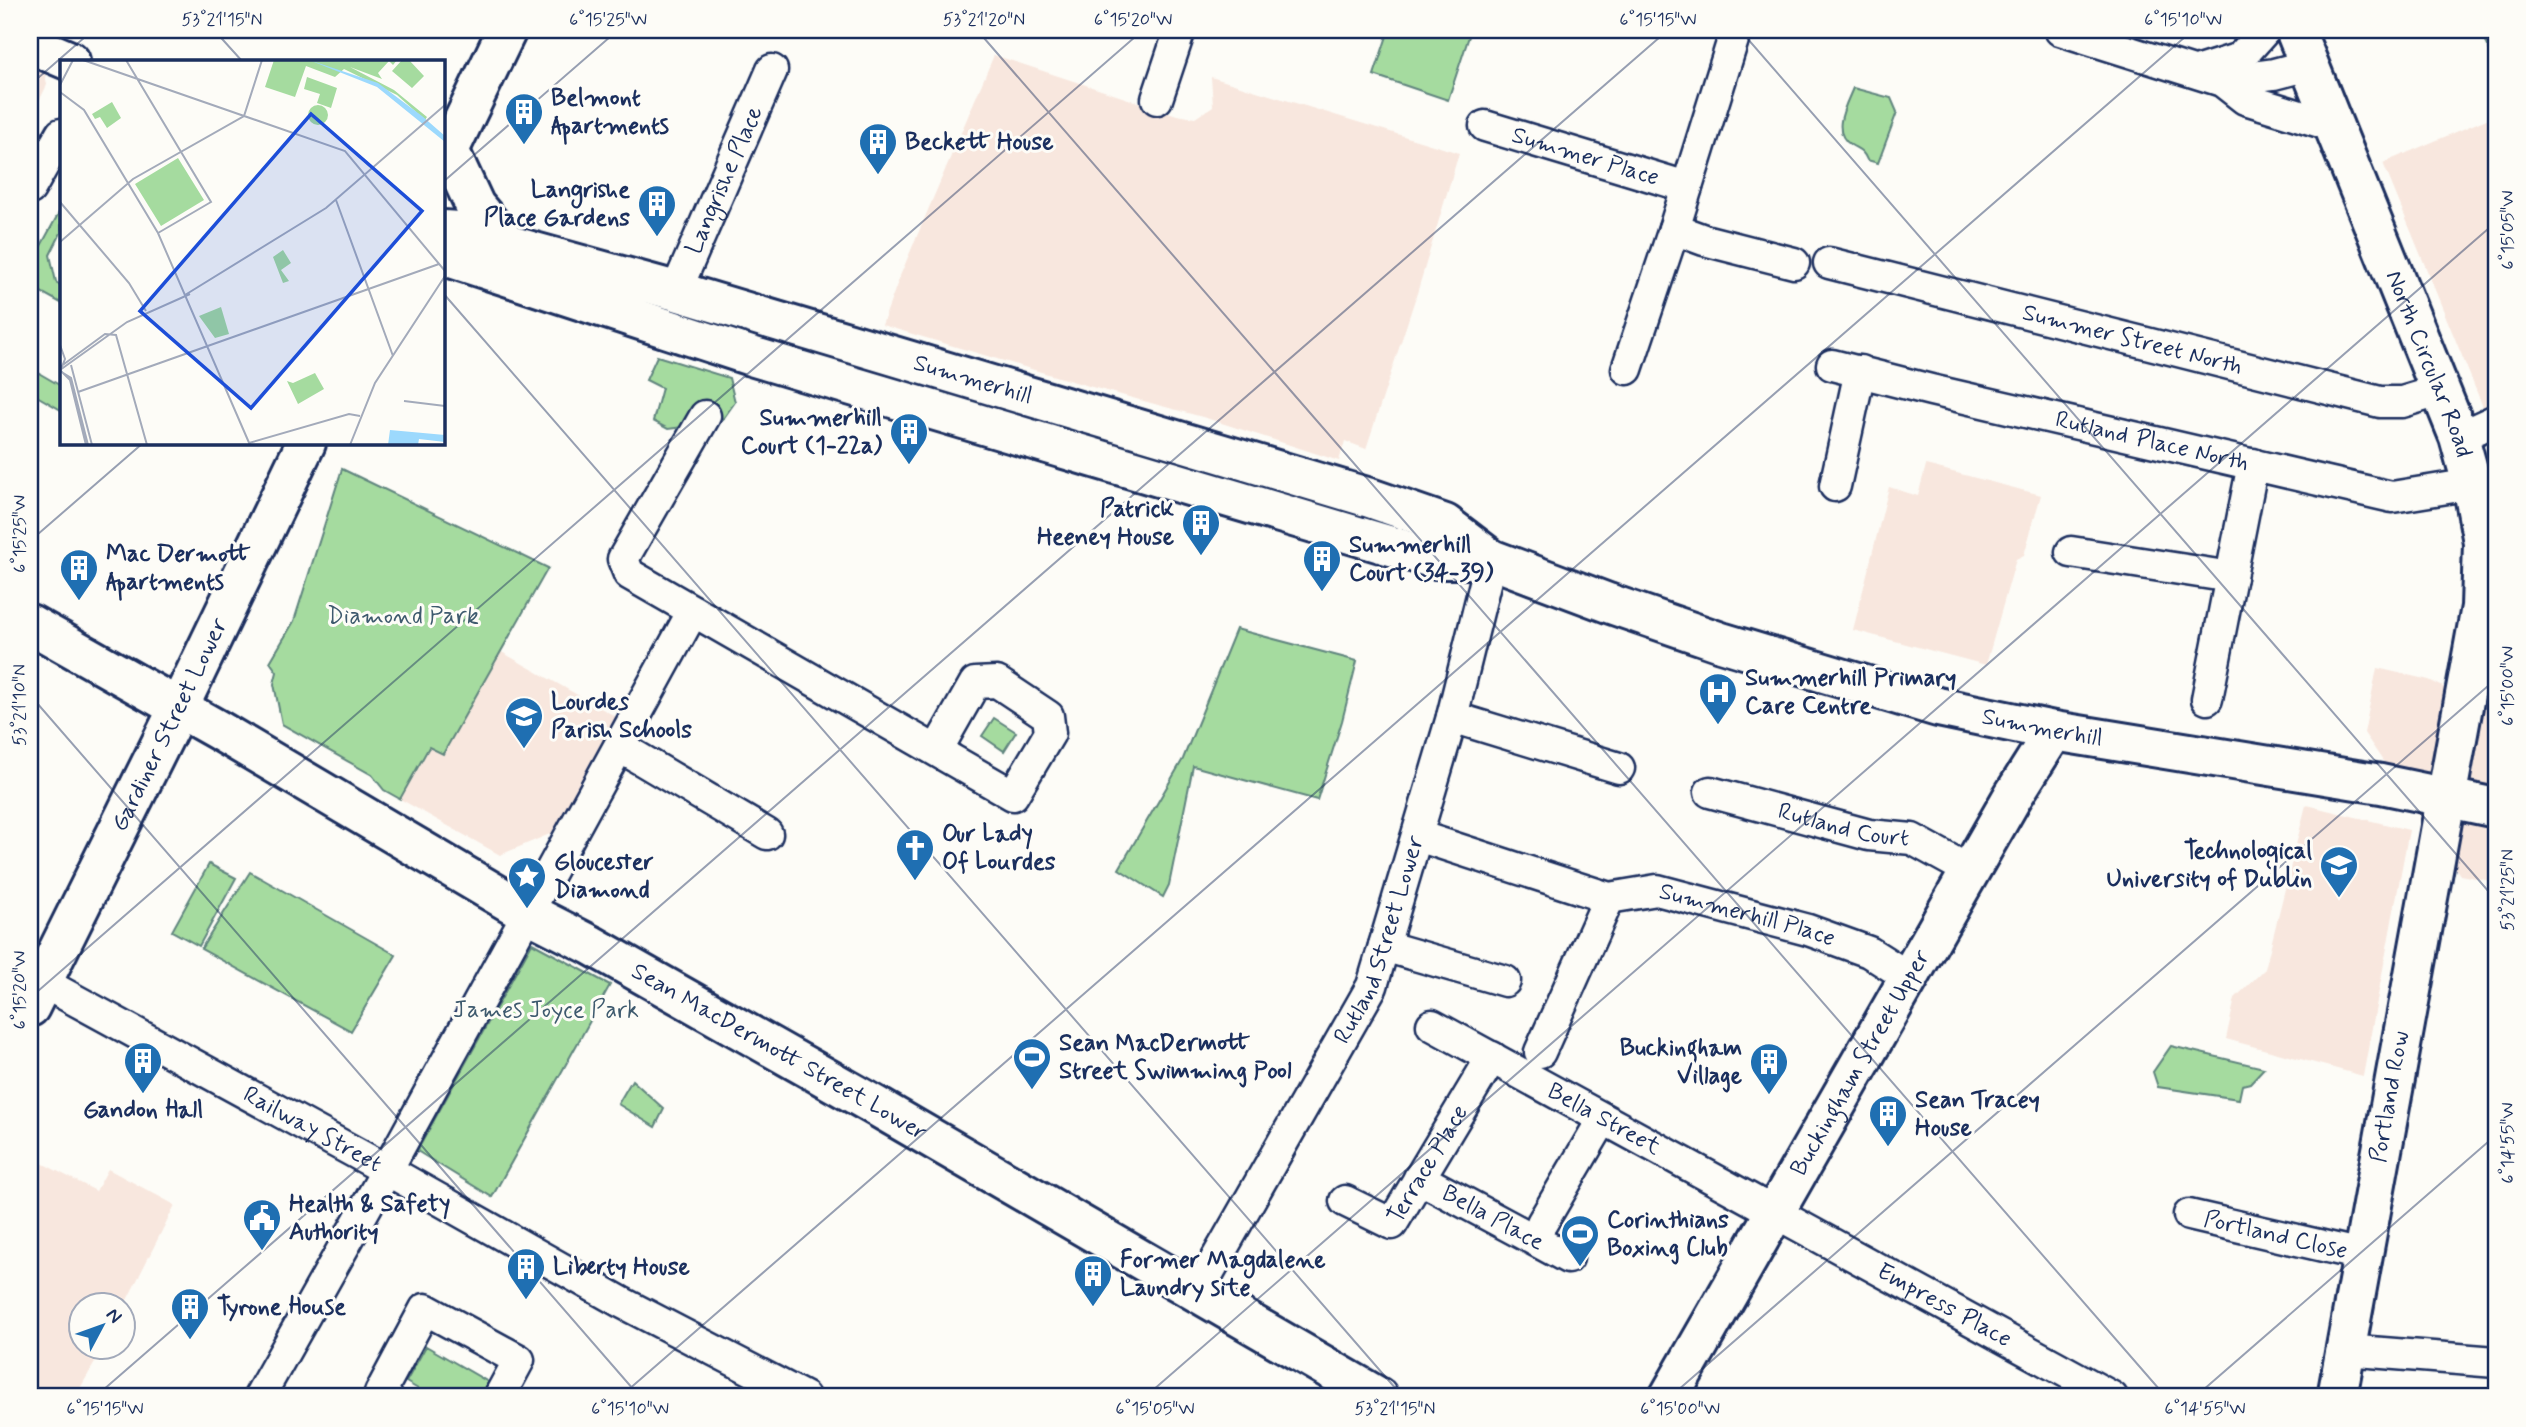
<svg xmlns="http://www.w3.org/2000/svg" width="2526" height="1427" viewBox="0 0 2526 1427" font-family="Mynerve,sans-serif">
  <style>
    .built { fill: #f8e7de }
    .green { fill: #a5db9f; stroke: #60857e; stroke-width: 2 }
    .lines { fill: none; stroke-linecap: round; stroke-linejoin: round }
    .street-casing { stroke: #1b2f5e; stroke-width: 35 }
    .secondary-casing { stroke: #1b2f5e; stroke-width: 44 }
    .street { stroke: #fdfcf7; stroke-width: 30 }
    .secondary { stroke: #fdfcf7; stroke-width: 38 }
    .ticks { fill: none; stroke: #1b2f5e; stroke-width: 2; stroke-opacity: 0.45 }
    .labels { text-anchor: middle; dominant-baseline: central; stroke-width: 6; stroke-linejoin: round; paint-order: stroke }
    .poi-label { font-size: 24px; font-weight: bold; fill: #1b2f5e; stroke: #fdfcf7; text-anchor: start }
    .street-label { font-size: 24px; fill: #1b2f5e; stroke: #fdfcf7 }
    .park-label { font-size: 24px; fill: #3e5a6e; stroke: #fdfcf7 }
    .inset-road { fill: none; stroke: #a3aaba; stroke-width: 2 }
    .view { fill: #1d4ed8; fill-opacity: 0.15; stroke: #1d4ed8; stroke-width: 3.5 }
    .inset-edge { fill: none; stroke: #1b2f5e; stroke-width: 3.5 }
    .neatline { fill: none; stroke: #1b2f5e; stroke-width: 2.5 }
    .ticks-label { font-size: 18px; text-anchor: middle; fill: #1b2f5e }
  </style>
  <rect width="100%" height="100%" fill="#fdfcf7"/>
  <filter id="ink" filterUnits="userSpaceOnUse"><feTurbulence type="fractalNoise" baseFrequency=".0143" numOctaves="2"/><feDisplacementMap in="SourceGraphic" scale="14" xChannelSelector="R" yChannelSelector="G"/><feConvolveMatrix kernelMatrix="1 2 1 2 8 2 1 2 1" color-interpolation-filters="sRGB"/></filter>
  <g filter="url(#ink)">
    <path class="built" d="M30 30H37L47 85 35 109 30 107Z
      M994 55 1177 115 1195 118 1213 106 1211 77 1459 153 1418 290 1366 449 1345 441 1339 461 1206 418 1092 387 882 325 900 276Z
      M2496 115V407L2485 412 2383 163Z
      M1926 465 2041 495 2024 555 2016 559 1986 665 1853 630 1889 487 1918 496Z
      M500 651 620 719 557 831 500 855 400 799 430 746 443 753Z
      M2377 668 2429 680 2496 713V882L2460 875 2364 733Z
      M2306 805 2409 830 2363 1076 2226 1039 2235 998 2265 969Z
      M30 1157 96 1191 108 1169 175 1205 123 1308 122 1304H80V1346L104 1347 75 1397H30Z"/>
    <path class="green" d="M1389 30H1471L1448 100 1374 75Z
      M2481 30H2496V65Z
      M1853 88 1891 98 1897 112 1878 163 1867 160C1863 150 1859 150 1851 145 1830 132 1846 105 1853 88Z
      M61 209V233L50 255 56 282 61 286V303L30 286V266Z
      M657 356 729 378 735 402 723 419 698 410 683 427 668 429 653 421 662 388 646 380Z
      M30 368 61 386V410L30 392Z
      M342 469 548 568 443 754 429 747 400 799 384 790 372 775 282 724 274 684 277 672 270 662 294 621Z
      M1236 629 1357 661 1342 721 1317 800 1193 766 1169 885 1163 897 1119 869 1183 759Z
      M994 718 1016 732 1004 751 982 736Z
      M209 864 236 878 199 946 172 931Z
      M250 872 396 955 351 1031 201 949Z
      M532 943 610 985 492 1197 417 1151Z
      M2171 1046 2264 1068 2250 1083 2242 1085 2239 1099 2158 1087 2153 1072Z
      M632 1080 664 1109 655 1127 618 1104Z
      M426 1346 488 1382 480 1397H432L406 1382Z"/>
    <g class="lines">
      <defs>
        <g id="street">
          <path d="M2060 30 2222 81 2245 99 2333 126"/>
          <path d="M2202 70 2240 58 2265 30"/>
          <path d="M2222 81 2274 74 2309 65"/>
          <path d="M1157 99 1180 30"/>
          <path id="s1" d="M1485 126 1687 187"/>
          <path d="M30 189 61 134"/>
          <path d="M1674 229 1704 240 1794 263"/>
          <path id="s2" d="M1829 263 2380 402H2402L2439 391"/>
          <path id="s3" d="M676 291 772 70"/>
          <path id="s4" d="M1832 365 1931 390 2392 497 2472 484"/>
          <path d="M1627 369 1674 229 1736 30"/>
          <path d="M705 416 623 559 629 574 1013 795 1050 733 1048 716 997 682 975 683 937 750"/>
          <path d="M2459 437 2496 420"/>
          <path d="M1835 486 1860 371"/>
          <path d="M2071 552 2231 577"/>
          <path d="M2207 699 2253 464"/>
          <path d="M1452 717 1619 768"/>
          <path d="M620 747 767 834"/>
          <path id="s5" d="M1710 792 1869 835 1912 839 1972 872"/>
          <path id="s6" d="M1418 836 1609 898 1657 890 1808 930 1869 952 1910 978"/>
          <path d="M1384 946 1505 981"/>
          <path id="s7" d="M42 982 387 1170 621 1302 804 1397"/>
          <path id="s8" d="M1432 1025 2112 1397"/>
          <path d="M1540 1052 1609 898"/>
          <path id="s9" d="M1419 1178 1568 1258"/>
          <path id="s10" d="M1345 1201 1392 1224 1492 1057"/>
          <path id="s11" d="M2189 1215 2362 1255"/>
          <path d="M1542 1223 1603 1119"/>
          <path id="s12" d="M1198 1291 1372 986 1452 717 1491 559"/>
          <path d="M2345 1350 2496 1362"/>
          <path d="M259 1397 387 1170 693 611"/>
          <path d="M387 1397 380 1393 425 1309 519 1360 499 1397"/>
        </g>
        <g id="secondary">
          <path id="s13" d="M2295 30 2459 437 2472 484 2483 542 2481 607 2337 1397"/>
          <path d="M30 44 70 61"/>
          <path d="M449 150 475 206 508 245"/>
          <path d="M443 163 507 30"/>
          <path id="s14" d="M443 230 458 231 676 291 1370 498 1445 524 1491 559 1608 603 1721 642 1938 707 2054 731 2381 784 2496 808"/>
          <path d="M443 254 448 257 751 356 1435 559H1491"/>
          <path id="s15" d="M30 624 218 730 528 913 591 945 874 1105 1378 1397"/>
          <path id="s16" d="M30 1007 178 709 306 443"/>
          <path id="s17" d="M1669 1397 2013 796 2054 731"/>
        </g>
      </defs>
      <use href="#street" class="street-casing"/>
      <use href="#secondary" class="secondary-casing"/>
      <use href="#street" class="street"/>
      <use href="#secondary" class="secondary"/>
    </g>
  </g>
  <path class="ticks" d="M214 30 242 61M977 30 2166 1397M1740 30 2496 900M30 85 93 30M443 182 618 30M443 293 1403 1397M30 541 143 443M30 695 640 1397M30 998 1143 30M95 1397 1668 30M620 1397 2193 30M1145 1397 2496 222M1670 1397 2496 679M2195 1397 2496 1135"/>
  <defs>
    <symbol id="building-pin" viewBox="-11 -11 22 30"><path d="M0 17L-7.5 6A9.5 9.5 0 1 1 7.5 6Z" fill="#1f6fb2" stroke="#fdfcf7"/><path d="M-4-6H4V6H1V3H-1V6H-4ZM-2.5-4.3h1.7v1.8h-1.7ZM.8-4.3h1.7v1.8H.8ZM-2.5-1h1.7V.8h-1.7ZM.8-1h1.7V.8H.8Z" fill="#fff"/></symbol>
    <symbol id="hospital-pin" viewBox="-11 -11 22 30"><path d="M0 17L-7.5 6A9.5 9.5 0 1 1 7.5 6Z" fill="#1f6fb2" stroke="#fdfcf7"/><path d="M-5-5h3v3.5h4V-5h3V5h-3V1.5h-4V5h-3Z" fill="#fff"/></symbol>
    <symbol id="school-pin" viewBox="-11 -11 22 30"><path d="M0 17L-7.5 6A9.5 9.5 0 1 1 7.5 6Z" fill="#1f6fb2" stroke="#fdfcf7"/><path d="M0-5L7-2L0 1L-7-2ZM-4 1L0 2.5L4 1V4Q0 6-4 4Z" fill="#fff"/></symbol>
    <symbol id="church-pin" viewBox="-11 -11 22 30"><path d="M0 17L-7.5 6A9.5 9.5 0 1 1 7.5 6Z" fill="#1f6fb2" stroke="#fdfcf7"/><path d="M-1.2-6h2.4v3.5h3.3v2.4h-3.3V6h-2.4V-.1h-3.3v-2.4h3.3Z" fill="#fff"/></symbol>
    <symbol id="university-pin" viewBox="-11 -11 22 30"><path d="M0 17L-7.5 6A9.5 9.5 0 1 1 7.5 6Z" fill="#1f6fb2" stroke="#fdfcf7"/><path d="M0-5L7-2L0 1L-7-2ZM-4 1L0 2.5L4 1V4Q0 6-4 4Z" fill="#fff"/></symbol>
    <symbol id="sight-pin" viewBox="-11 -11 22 30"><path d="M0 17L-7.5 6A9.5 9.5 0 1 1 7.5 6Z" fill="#1f6fb2" stroke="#fdfcf7"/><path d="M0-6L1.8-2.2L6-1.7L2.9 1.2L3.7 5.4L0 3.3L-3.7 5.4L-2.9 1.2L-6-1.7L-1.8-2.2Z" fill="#fff"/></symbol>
    <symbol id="stadium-pin" viewBox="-11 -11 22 30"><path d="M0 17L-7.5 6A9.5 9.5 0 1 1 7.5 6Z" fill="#1f6fb2" stroke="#fdfcf7"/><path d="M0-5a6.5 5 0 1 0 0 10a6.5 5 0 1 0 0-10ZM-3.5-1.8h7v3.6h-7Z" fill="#fff"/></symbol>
    <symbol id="civic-pin" viewBox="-11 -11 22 30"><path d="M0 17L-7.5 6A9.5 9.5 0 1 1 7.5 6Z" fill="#1f6fb2" stroke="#fdfcf7"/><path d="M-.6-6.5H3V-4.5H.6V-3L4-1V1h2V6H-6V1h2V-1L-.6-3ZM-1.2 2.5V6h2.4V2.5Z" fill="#fff"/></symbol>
  </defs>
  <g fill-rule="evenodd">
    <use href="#building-pin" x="502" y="90" width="44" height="60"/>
    <use href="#building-pin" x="856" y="120" width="44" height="60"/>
    <use href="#building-pin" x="635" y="182" width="44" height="60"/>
    <use href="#building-pin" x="887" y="410" width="44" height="60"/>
    <use href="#building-pin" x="1179" y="501" width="44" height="60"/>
    <use href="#building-pin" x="1300" y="537" width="44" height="60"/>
    <use href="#building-pin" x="57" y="546" width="44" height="60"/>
    <use href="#hospital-pin" x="1696" y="670" width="44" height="60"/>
    <use href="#school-pin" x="502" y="694" width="44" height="60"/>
    <use href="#church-pin" x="893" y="826" width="44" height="60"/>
    <use href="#university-pin" x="2317" y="843" width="44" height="60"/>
    <use href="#sight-pin" x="505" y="854" width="44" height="60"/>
    <use href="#stadium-pin" x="1010" y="1035" width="44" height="60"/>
    <use href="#building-pin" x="121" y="1039" width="44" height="60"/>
    <use href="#building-pin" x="1747" y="1040" width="44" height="60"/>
    <use href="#building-pin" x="1866" y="1092" width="44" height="60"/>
    <use href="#civic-pin" x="240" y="1196" width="44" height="60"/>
    <use href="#stadium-pin" x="1558" y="1212" width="44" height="60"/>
    <use href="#building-pin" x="504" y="1245" width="44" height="60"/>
    <use href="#building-pin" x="1071" y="1252" width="44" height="60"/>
    <use href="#building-pin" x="168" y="1285" width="44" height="60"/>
  </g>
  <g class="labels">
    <g class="poi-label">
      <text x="551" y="98">Belmont<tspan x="551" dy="28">Apartments</tspan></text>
      <text x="905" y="142">Beckett House</text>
      <text x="630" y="190" text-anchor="end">Langrishe<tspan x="630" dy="28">Place Gardens</tspan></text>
      <text x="882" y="418" text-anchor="end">Summerhill<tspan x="882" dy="28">Court (1-22a)</tspan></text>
      <text x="1174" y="509" text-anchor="end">Patrick<tspan x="1174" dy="28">Heeney House</tspan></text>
      <text x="1349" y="545">Summerhill<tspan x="1349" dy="28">Court (34-39)</tspan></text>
      <text x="106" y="554">Mac Dermott<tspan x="106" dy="28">Apartments</tspan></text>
      <text x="1745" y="678">Summerhill Primary<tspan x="1745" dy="28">Care Centre</tspan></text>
      <text x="551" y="702">Lourdes<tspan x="551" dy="28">Parish Schools</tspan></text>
      <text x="942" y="834">Our Lady<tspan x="942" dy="28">Of Lourdes</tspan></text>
      <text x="2312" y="851" text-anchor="end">Technological<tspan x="2312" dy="28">University of Dublin</tspan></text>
      <text x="554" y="862">Gloucester<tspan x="554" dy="28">Diamond</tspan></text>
      <text x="1059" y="1043">Sean MacDermott<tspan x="1059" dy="28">Street Swimming Pool</tspan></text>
      <text x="1742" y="1048" text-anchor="end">Buckingham<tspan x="1742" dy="28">Village</tspan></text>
      <text x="1915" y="1100">Sean Tracey<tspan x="1915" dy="28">House</tspan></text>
      <text x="143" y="1110" text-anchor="middle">Gandon Hall</text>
      <text x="289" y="1204">Health &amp; Safety<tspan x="289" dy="28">Authority</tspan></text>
      <text x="1607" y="1220">Corinthians<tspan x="1607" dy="28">Boxing Club</tspan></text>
      <text x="1120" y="1260">Former Magdalene<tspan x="1120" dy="28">Laundry site</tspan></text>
      <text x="553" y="1267">Liberty House</text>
      <text x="217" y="1307">Tyrone House</text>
    </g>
    <g class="street-label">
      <text stroke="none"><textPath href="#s1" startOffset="105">Summer Place</textPath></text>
      <text stroke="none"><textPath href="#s3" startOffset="121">Langrishe Place</textPath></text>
      <text stroke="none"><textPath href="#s2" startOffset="313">Summer Street North</textPath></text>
      <text stroke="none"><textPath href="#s13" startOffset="360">North Circular Road</textPath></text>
      <text stroke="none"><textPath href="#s14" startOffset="551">Summerhill</textPath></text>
      <text stroke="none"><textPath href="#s4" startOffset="329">Rutland Place North</textPath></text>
      <text stroke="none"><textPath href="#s16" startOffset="315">Gardiner Street Lower</textPath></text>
      <text stroke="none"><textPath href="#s14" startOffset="1680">Summerhill</textPath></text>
      <text stroke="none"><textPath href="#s5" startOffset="138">Rutland Court</textPath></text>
      <text stroke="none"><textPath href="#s6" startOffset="343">Summerhill Place</textPath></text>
      <text stroke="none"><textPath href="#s12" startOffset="397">Rutland Street Lower</textPath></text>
      <text stroke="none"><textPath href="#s15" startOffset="863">Sean MacDermott Street Lower</textPath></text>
      <text stroke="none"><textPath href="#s17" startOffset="385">Buckingham Street Upper</textPath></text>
      <text transform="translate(2390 1097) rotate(-80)">Portland Row</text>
      <text stroke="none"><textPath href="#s8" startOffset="196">Bella Street</textPath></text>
      <text stroke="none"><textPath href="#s7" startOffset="308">Railway Street</textPath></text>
      <text stroke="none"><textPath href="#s10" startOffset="122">Terrace Place</textPath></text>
      <text stroke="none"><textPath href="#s9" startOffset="84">Bella Place</textPath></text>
      <text stroke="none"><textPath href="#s11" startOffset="89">Portland Close</textPath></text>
      <text stroke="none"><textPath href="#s8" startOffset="584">Empress Place</textPath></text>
    </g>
    <g class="park-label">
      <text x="403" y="616">Diamond Park</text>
      <text x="546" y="1010">James Joyce Park</text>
    </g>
  </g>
  <g transform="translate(60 60)">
    <rect width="385" height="385" fill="#fdfcf7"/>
    <path d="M214 0H337L333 5 329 1 318 13 322 19 290 7 334 30 367 57 365 60 337 35 284 9 275 17 246 6 235 37 205 27ZM342 0H349L364 16 352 28 332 11ZM247 17 277 28 271 48 257 43 260 34 244 29ZM52 42 61 58 47 68 40 57 35 59 32 54ZM248 55a10 10 0 1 1 20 0a10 10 0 1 1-20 0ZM118 98 144 140 101 166 75 124ZM223 190 231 203 221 210 229 221 223 223 213 197ZM161 247 169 274 155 278 139 256ZM255 313 264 329 238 344 227 321 233 323Z" fill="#a5db9f"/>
    <path d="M249 0 318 23 362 56 385 76V82L317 27ZM330 370 385 375V382L359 379 358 385H328Z" fill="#9cd9fd"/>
    <path class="inset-road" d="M23 0 285 91 385 211M66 0 151 142 98 173M0 25 13 0M0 32 24 50 98 173 190 385M276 140 333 296M0 142 69 223 86 251M0 182 73 119 184 56 202 0M125 235 266 148 385 45M0 285 5 299 1 309M11 305 32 385M0 307 45 274 56 275 87 385M0 310 10 320 26 385M0 310 67 262 130 234M0 311 11 318 28 385M18 332 379 204M344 341 385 346M189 383 289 354 300 356M290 385 315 323 385 216"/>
    <path class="view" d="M251 54 362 151 191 348 80 251Z"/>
    <rect width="385" height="385" class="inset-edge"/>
  </g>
  <rect width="2526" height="1427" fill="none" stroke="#fdfcf7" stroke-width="77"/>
  <g transform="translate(102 1326) rotate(49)"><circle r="33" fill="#fdfcf7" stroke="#a3aaba" stroke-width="2"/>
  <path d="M0-5L12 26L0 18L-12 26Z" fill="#1f6fb2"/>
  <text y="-10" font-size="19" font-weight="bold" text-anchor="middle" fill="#1b2f5e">N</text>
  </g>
  <rect x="38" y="38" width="2450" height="1350" class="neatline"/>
  <g class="ticks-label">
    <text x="222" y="25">53°21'15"N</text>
    <text x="608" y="25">6°15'25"W</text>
    <text x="984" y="25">53°21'20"N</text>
    <text x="1133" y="25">6°15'20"W</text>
    <text x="1658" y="25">6°15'15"W</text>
    <text x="2183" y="25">6°15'10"W</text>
    <text transform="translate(2507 230) rotate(-90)" y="6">6°15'05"W</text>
    <text transform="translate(19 534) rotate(-90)" y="6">6°15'25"W</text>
    <text transform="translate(2507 686) rotate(-90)" y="6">6°15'00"W</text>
    <text transform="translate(19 705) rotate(-90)" y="6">53°21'10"N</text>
    <text transform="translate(2507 890) rotate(-90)" y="6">53°21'25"N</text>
    <text transform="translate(19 990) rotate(-90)" y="6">6°15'20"W</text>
    <text transform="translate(2507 1143) rotate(-90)" y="6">6°14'55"W</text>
    <text x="105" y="1414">6°15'15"W</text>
    <text x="630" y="1414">6°15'10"W</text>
    <text x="1155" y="1414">6°15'05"W</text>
    <text x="1395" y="1414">53°21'15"N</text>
    <text x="1680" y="1414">6°15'00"W</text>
    <text x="2205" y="1414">6°14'55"W</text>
  </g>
</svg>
